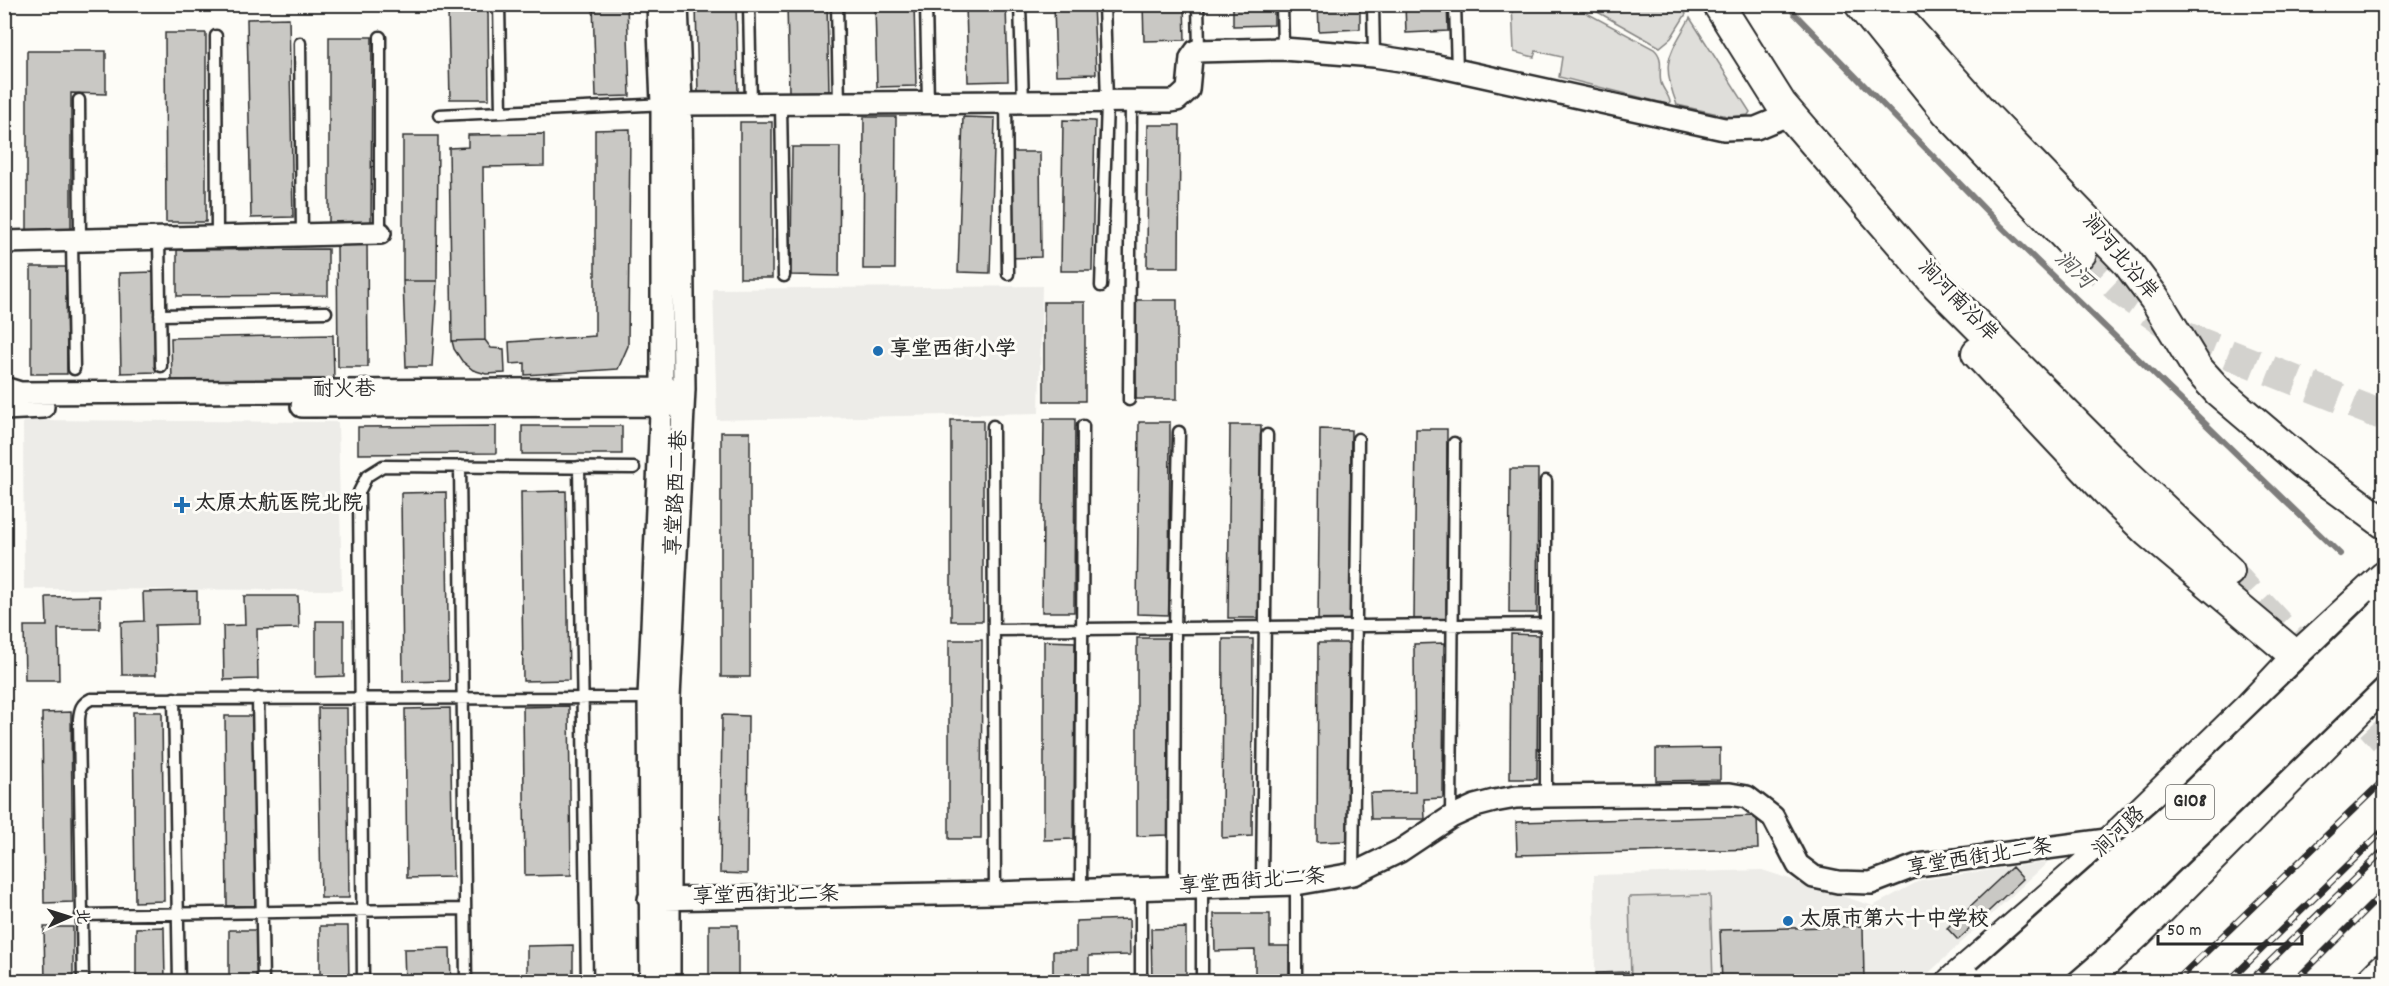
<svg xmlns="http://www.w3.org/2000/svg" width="2389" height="986" viewBox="0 0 2389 986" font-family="Dekko,'LXGW WenKai TC',sans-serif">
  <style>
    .built { fill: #edece8 }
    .green { fill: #dfdeda; stroke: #858482; stroke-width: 1.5 }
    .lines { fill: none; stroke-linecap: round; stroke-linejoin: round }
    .stream { stroke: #7e7d7b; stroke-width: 6 }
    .building { fill: #c9c8c4; stroke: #2b2b2b; stroke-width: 1.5 }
    .secondary-tunnel { stroke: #d3d2ce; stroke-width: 30; stroke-dasharray: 30 15; stroke-linecap: butt }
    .lane-casing { stroke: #2b2b2b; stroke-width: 15 }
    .street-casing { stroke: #2b2b2b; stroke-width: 26 }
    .secondary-casing { stroke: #2b2b2b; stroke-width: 34 }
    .lane { stroke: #fdfcf7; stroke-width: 10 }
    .street { stroke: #fdfcf7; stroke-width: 21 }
    .secondary { stroke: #fdfcf7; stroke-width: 30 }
    .rail-casing { stroke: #2b2b2b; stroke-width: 7 }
    .rail { stroke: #fdfcf7; stroke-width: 4.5; stroke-dasharray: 14; stroke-linecap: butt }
    .primary-bridge-casing { stroke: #2b2b2b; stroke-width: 38; stroke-linecap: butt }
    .primary-bridge { stroke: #fdfcf7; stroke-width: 33 }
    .poi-dot { fill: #1f6fb2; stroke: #fdfcf7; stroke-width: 2 }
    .labels { text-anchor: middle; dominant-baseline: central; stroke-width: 6; stroke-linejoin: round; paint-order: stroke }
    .shield { fill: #fdfcf7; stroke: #6a6a68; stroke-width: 1.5 }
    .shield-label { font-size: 20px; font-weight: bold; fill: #2b2b2b }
    .street-label { font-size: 21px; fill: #2b2b2b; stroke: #fdfcf7 }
    .poi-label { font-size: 21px; font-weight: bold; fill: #2b2b2b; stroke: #fdfcf7; text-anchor: start }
    .water-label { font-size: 22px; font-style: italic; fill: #5b5b5a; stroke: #fdfcf7 }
  </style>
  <rect width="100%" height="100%" fill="#fdfcf7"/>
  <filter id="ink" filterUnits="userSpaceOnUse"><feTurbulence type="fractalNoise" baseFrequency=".0167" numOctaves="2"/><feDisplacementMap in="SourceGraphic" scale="12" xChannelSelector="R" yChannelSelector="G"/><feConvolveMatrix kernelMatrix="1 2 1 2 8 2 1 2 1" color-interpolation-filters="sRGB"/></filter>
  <g filter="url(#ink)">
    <path class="built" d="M1042 286 1039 413 717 420 713 289Z
      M23 420 338 422 342 590 24 589Z
      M2048 862 1919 982 1595 981 1594 875 1762 870 1873 906 1921 880Z"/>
    <path class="green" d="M1512 5H1572L1654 49C1665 59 1658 70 1661 83 1663 90 1669 95 1670 102L1667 104 1559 77 1562 57 1536 51 1534 57 1514 52Z
      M1585 5H1680L1686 14 1671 38 1660 47Z
      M1690 18 1750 112 1748 115 1732 117 1677 105C1660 61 1669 56 1690 18Z
      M1710 895 1713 981H1631L1629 897Z"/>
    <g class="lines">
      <path class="stream" d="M1789 4 1794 13 2002 227 2340 554"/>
    </g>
    <path class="building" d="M593 4H627L630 96 596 97Z
      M696 4H736L738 93 698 94Z
      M787 4H827L829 91 789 92Z
      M875 4H914L916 86 877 87Z
      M966 4H1006L1008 81 968 82Z
      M1054 4H1093L1096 74 1056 75Z
      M1143 4H1184L1185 40 1144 41Z
      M1233 4H1274V25L1233 26Z
      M1318 4H1360V29L1319 31Z
      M1405 4H1447L1448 31 1406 33Z
      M448 10H488L489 99H450Z
      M289 18 293 217 251 218 247 19Z
      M165 33H206V222H166Z
      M329 37H372L371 229H329Z
      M27 51H106V94L71 93V232H27Z
      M864 117H896L895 269H863Z
      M963 117 995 118 990 273 958 272Z
      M1063 120 1095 121 1092 271H1061Z
      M740 122H772V278H740Z
      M1148 125H1180L1179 267H1147Z
      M630 129 628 346 618 369 525 375V363L510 364 509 342 595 336V130Z
      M544 134V166L483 167 485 340 452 341 449 148 468 147V135Z
      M403 136H438L437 281H403Z
      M792 147H840L839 276 791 275Z
      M1009 152H1040L1041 257 1010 258Z
      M337 242H367L368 367H338Z
      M328 249V295L177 296V250Z
      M31 267H66L67 374H31Z
      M155 272 156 372 121 373 119 273Z
      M403 281H437L432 367H406Z
      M1136 300H1177V399H1136Z
      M1044 302H1085V401H1044Z
      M333 335 334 380 172 383 171 338Z
      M485 340 491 348 504 349 505 373 486 374 473 370 462 361 454 349 452 341Z
      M1044 419H1075L1074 612H1042Z
      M951 420H983V621H951Z
      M1139 422H1170L1169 615 1137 614Z
      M1230 425H1261L1259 618H1228Z
      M496 426V453L358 454V427Z
      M522 426H622V454H522Z
      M1320 429 1351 430 1350 623 1318 622Z
      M1416 429H1447L1446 622 1414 621Z
      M721 432H750V677H721Z
      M1510 469H1538L1537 613H1509Z
      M566 491 569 680 523 681 521 492Z
      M446 492 449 681 403 682 401 493Z
      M197 591V624L155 625 156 675H122L121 622 144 621 143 592Z
      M100 596V629H58L59 680H25L24 626H47L46 597Z
      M244 596H298L299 628 257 629 258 679 224 680 223 626 245 625Z
      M316 621H344V676L316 677Z
      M1511 634 1538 635 1537 779H1510Z
      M1137 638H1168V835L1137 836Z
      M1223 639H1253L1252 836 1222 838Z
      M949 640H982L981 839H949Z
      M1044 641 1075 642 1074 839 1044 840Z
      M1318 643H1348V841L1317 842Z
      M1444 643 1443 798 1424 799 1425 819H1371L1370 793 1415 792 1414 644Z
      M569 706 571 875 525 876 523 707Z
      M318 708H347L349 898H321Z
      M450 708 453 877 407 878 405 709Z
      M71 712 73 902 44 903 42 713Z
      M133 712H162L164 901 135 902Z
      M722 715 748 716 747 874 720 873Z
      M225 716H253L255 906H227Z
      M1720 748V780L1656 781V749Z
      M1757 816 1758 849 1517 855 1516 822Z
      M2012 867 2023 879 1958 940 1947 928Z
      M1214 914H1270V946H1289V982H1255V950L1215 951Z
      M1129 919 1130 955 1089 956V982H1053V951H1076V921Z
      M709 925H738V982H709Z
      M320 926H348L349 982H320Z
      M1863 926 1864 982H1806V978L1722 982 1720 930Z
      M44 927H73V982H45Z
      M164 927 165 982H136V928Z
      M1186 928V982H1152L1151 929Z
      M229 930H257L258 982H229Z
      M573 945V982H527V946Z
      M450 948 451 982H405L404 949Z
      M1628 972V982H1596V973Z"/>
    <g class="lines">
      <path class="secondary-tunnel" d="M2081 253 2123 293 2184 336 2384 416
        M2229 571 2296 644
        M2341 692 2384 739"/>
      <defs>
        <path id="lane" d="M499 4 501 112
          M749 4 751 105
          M837 4 839 104
          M926 4 928 103
          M1020 4 1023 103
          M1198 4 1199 50
          M1282 4 1283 49
          M1373 4 1374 56
          M1455 4 1457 70
          M216 36 217 237
          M300 43 302 235
          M79 100 80 240
          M1006 103 1008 274
          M781 105 784 276
          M439 115 666 104
          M380 233V37
          M159 238 161 366
          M72 240 74 369
          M1101 286 1107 102 1104 4
          M160 315 326 312
          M1129 400 1131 102
          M993 426 995 893
          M460 466 466 982
          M579 467 587 982
          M994 630 1545 624
          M174 698 179 982
          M258 698 263 982
          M1546 796V481
          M1451 817 1454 443
          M1353 874 1358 439
          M1262 885 1267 435
          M1202 887V982
          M1174 888 1175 629 1179 432
          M1141 889V982
          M1081 891 1083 426
          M81 915 465 909
          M83 982 79 719C80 709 81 704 91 699L650 698
          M363 982 359 492 367 476 383 466 634 468
          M1296 982V884"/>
        <path id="street" d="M681 104 1171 101 1177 100 1188 90 1191 58 1196 51 1283 49 1374 56 1433 65 1724 129 1756 128 1790 114
          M4 242 380 233
          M4 388 20 393 674 389
          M302 406 676 405
          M4 409 43 407
          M649 899 995 893 1296 884 1353 874 1400 851 1451 817 1475 806 1494 801 1516 797 1546 796 1730 794 1747 797 1773 817 1798 865 1814 877 1838 882 1871 883 1918 865 2114 839
          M651 982 649 698 662 389V104L658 4
          M669 982V698L684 389 681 104 677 4"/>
        <path id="secondary" d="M1718 4 1781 104 1937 285 2117 465 2229 571
          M1860 4 1947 112 2081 253
          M1886 4 1982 112 2128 263 2155 299 2197 368 2218 391 2304 464 2384 523
          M1977 353 2117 502 2148 532 2297 657
          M1952 982 2088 864 2249 708 2297 657 2384 577
          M2083 982 2136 934 2384 684
          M2371 982 2384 969"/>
      </defs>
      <use href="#lane" class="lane-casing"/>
      <use href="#street" class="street-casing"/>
      <use href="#secondary" class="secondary-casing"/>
      <use href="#lane" class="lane"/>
      <use href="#street" class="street"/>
      <use href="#secondary" class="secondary"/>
      <defs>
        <path id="rail" d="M2175 982 2384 780
          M2228 982 2384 830
          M2249 982 2384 850
          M2294 982 2384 892"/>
      </defs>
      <use href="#rail" class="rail-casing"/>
      <use href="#rail" class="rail"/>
      <defs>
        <path id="primary-bridge" d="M1988 982 2172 819 2384 614
          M2033 982 2093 930 2384 648"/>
      </defs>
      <use href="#primary-bridge" class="primary-bridge-casing"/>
      <use href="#primary-bridge" class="primary-bridge"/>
    </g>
  </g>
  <g class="poi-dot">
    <circle cx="878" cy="351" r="6"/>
    <path d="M179 496h6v6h6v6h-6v6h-6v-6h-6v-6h6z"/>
    <circle cx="1788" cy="921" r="6"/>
  </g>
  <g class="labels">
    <rect class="shield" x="2166" y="785" width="48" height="34" rx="4.5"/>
    <g class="shield-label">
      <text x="2190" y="802">G108</text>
    </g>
    <g class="street-label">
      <text transform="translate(2119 258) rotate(50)">涧河北沿岸</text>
      <text transform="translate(1957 302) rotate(46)">涧河南沿岸</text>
      <text x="344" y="391">耐火巷</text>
      <text transform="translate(678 493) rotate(-87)">享堂路西二巷</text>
      <text transform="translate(2120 833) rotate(-44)">涧河路</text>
      <text transform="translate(1980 859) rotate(-9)">享堂西街北二条</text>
      <text transform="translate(1252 883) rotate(-4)">享堂西街北二条</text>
      <text transform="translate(766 897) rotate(-1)">享堂西街北二条</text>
    </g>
    <g class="poi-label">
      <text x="890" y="351">享堂西街小学</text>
      <text x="195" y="505">太原太航医院北院</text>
      <text x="1800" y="921">太原市第六十中学校</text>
    </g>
    <g class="water-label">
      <text transform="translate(2073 271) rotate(44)">涧河</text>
    </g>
  </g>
  <rect width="2389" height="986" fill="none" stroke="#fdfcf7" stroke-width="24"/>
  <rect x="12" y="12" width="2365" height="962" fill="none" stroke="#2b2b2b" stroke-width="2" filter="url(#ink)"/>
  <g transform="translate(69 917) rotate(87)" stroke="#fdfcf7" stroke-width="4.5" paint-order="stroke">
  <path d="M0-4.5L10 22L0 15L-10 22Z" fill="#2b2b2b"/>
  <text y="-9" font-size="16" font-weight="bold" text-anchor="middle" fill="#2b2b2b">北</text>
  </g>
  <path d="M2158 935v9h144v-9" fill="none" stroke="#2b2b2b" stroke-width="3"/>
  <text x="2167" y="935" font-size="18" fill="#2b2b2b" stroke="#fdfcf7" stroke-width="4.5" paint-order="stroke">50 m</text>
</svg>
